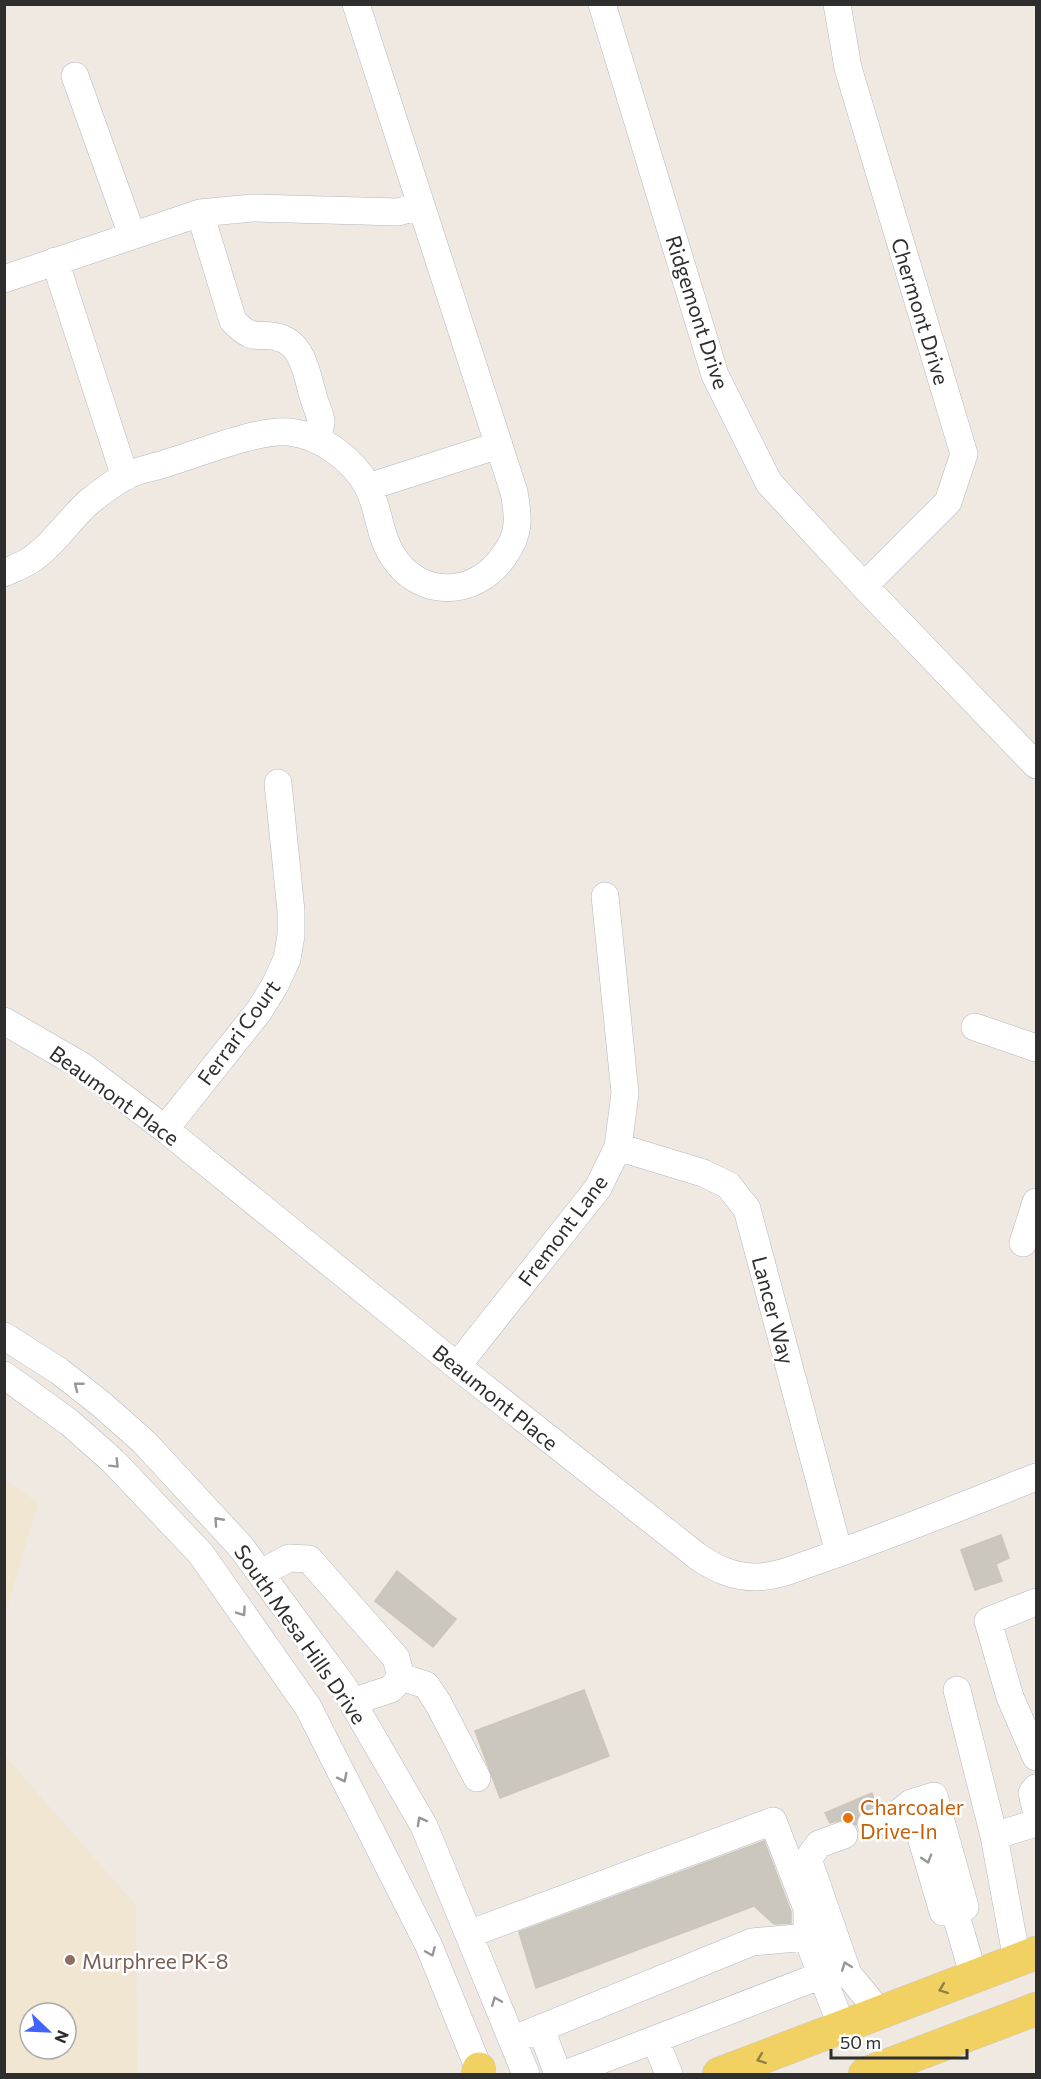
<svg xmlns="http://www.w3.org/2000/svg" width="1041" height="2079" viewBox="0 0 1041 2079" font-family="Commissioner,sans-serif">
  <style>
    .education { fill: #f0e6d1; fill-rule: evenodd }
    .building { fill: #cbc7bf; stroke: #cbc5ba; stroke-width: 1.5 }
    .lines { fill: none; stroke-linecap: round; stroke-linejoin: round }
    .minor-casing { stroke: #b4b7c1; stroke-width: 28 }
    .major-casing { stroke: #c9c9c9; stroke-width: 34 }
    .minor { stroke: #fff; stroke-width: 27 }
    .major { stroke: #f2d163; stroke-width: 33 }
    .oneway { stroke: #969696 }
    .oneway2 { stroke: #908048 }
    .food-dot { fill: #e8710a; stroke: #fff; stroke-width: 2 }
    .education-dot { fill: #8d6e63; stroke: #fff; stroke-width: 2 }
    .labels { text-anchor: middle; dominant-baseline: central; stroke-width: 5; stroke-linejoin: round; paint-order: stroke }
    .street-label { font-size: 21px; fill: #2e2e2e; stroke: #fff }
    .food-label { font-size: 21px; fill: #c56008; stroke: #fff; text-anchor: start }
    .education-label { font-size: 21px; fill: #785e54; stroke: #fff; text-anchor: start }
  </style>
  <rect width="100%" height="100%" fill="#efe9e1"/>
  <path class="education" d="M5 1480 38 1503 5 1615Z
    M5 1756 136 1906 137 2074H5ZM30 2013H66V2049H30Z"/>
  <path class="building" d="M1001 1535 1009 1558 996 1564 1002 1581 975 1590 961 1550Z
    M397 1571 456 1619 433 1647 375 1601Z
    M584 1690 609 1756 500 1798 475 1731Z
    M872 1793 876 1805 859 1814 856 1825 846 1819 830 1823 825 1813Z
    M764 1841 791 1912V1923L774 1924 754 1906 536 1988 519 1932Z"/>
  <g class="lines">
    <defs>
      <path id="minor" d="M602 4 715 375 769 483 864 586 1036 765
        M837 4 848 68 964 454 948 502 864 586
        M75 76 132 235
        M200 213 233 321C257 346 260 329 283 339 304 347 308 380 314 399 316 406 320 414 321 421 321 426 318 434 317 439
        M55 261 125 477
        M4 279 200 213 252 208 398 212 420 206
        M368 487 499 445
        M4 573C12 569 21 566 29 561 53 546 69 519 90 501 100 493 112 484 124 477 136 470 153 468 167 463 198 454 258 429 289 432 320 435 353 459 368 487 379 508 379 535 392 555 419 599 475 598 504 556 520 534 519 518 514 492L356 4
        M4 1021 82 1066 165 1129 457 1366 697 1556C716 1569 733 1577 756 1577 778 1577 801 1566 822 1559 894 1534 965 1505 1036 1477
        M975 1027 1036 1048
        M165 1129 259 1011 275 985 287 959 291 935V911L278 783
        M618 1147 703 1173 728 1185 747 1209 839 1553
        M1023 1243 1036 1202
        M4 1336 59 1371 101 1404 144 1442 241 1547 343 1686 424 1826 526 2074
        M457 1366 598 1188 618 1147 625 1093 605 896
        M4 1375 70 1423 113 1461 201 1554 308 1707 429 1946 481 2074
        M261 1573 289 1558 309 1559 396 1658 401 1677 391 1689 352 1702
        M1036 1602 988 1621 1010 1697 1036 1757
        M401 1677 426 1685 438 1703 477 1778
        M957 1690 994 1836 1017 1960
        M1036 1788 1032 1793 1036 1810
        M871 1824 899 1813 911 1803 934 1796 965 1907 943 1912 911 1803
        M844 1835 819 1844 808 1859 848 1974 880 2013
        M994 1836 1036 1823
        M954 1909 974 1977
        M469 1934 773 1821 807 1909V1937L842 2027
        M541 2029 558 2074
        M512 2040 752 1942 807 1937
        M655 2040 669 2074
        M565 2074 822 1975"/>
      <path id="major" d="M478 2074 479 2069
        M719 2074 1036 1953
        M865 2074 1036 2009"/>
    </defs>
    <use href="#minor" class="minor-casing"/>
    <use href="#major" class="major-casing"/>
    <use href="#minor" class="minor"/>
    <use href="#major" class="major"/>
  </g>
  <defs><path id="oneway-chevron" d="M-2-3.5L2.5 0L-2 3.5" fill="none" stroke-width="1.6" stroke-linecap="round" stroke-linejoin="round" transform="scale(1.5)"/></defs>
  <g class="oneway">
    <use href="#oneway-chevron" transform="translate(78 1386) rotate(-142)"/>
    <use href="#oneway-chevron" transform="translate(115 1464) rotate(45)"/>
    <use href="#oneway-chevron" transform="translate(218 1521) rotate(-132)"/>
    <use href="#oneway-chevron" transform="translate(242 1612) rotate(55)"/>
    <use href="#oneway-chevron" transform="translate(343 1778) rotate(63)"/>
    <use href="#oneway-chevron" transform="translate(421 1821) rotate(-119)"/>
    <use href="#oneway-chevron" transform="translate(927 1859) rotate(73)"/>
    <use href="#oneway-chevron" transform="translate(431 1952) rotate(67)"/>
    <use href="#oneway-chevron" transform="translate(846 1966) rotate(-111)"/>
    <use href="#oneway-chevron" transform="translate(496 2001) rotate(-112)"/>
  </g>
  <g class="oneway2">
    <use href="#oneway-chevron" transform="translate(943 1989) rotate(159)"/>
    <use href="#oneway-chevron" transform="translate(761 2059) rotate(159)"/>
  </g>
  <circle class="food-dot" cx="848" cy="1818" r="6"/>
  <circle class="education-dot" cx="70" cy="1960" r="6"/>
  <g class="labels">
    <g class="street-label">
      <text transform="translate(921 311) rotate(73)">Chermont Drive</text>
      <text transform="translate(698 312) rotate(72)">Ridgemont Drive</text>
      <text transform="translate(238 1032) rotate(-54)">Ferrari Court</text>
      <text transform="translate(115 1095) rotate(36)">Beaumont Place</text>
      <text transform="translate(562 1230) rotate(-53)">Fremont Lane</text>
      <text transform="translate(774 1310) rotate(75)">Lancer Way</text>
      <text transform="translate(496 1397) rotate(39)">Beaumont Place</text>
      <text transform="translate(301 1634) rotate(55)">South Mesa Hills Drive</text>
    </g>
    <g class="food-label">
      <text x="860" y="1806">Charcoaler<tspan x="860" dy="24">Drive-In</tspan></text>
    </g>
    <g class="education-label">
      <text x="82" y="1960">Murphree PK-8</text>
    </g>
  </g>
  <rect width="1041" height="2079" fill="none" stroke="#2e2e2e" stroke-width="12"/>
  <g transform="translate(48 2031) rotate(113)"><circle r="28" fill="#ffffff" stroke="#ababab" stroke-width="1.5"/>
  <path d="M0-4.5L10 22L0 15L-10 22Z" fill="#4264fb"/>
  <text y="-9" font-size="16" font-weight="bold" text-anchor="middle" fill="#2e2e2e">N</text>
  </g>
  <path d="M831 2049v9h136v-9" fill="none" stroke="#2e2e2e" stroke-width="3"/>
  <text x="840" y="2049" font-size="18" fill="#2e2e2e" stroke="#ffffff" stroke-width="4.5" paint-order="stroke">50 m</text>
</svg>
